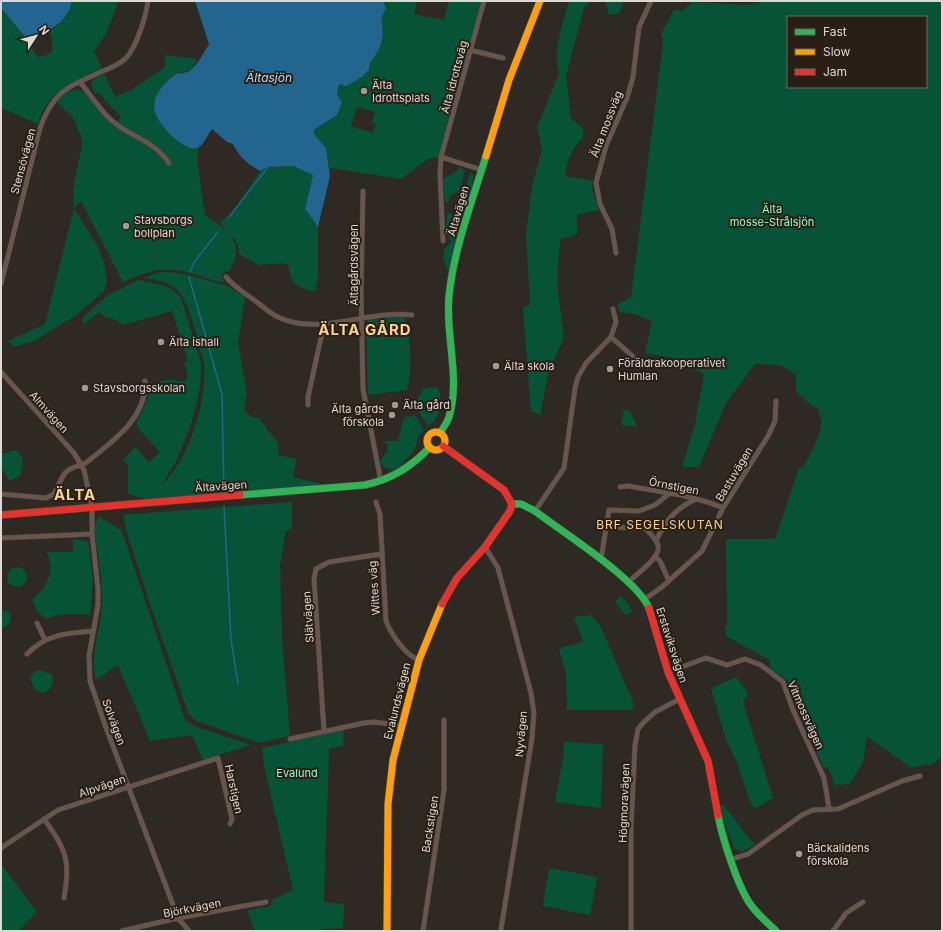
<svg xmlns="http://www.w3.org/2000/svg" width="943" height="932" viewBox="0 0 943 932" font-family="Inter,sans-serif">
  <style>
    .green { fill: #065337; fill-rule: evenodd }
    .water { fill: #22658e }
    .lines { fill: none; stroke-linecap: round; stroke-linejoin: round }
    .stream { stroke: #22658e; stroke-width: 1.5 }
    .street-casing { stroke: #4a4541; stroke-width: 5.5 }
    .fast-casing { stroke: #4a4541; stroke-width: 8 }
    .slow-casing { stroke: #4a4541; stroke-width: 8 }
    .jam-casing { stroke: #4a4541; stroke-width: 8 }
    .street { stroke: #68564e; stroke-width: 4.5 }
    .fast { stroke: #30b455; stroke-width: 7 }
    .slow { stroke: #ff9f0a; stroke-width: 7 }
    .jam { stroke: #e5322d; stroke-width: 7 }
    .poi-dot { fill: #a19b95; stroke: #291f16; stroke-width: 1.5 }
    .labels { text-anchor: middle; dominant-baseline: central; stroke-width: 4; stroke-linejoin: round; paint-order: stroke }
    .street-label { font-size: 11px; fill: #ded8d2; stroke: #291f16 }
    .poi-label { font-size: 11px; fill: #ded8d2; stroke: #291f16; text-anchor: start }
    .park-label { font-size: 11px; fill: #91fac5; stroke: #291f16 }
    .water-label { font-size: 12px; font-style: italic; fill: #afdaf9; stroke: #291f16 }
    .neighbourhood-label { font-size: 12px; letter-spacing: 1px; fill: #fbd38c; stroke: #291f16 }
    .district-label { font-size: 15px; font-weight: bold; letter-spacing: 1px; fill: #fbd38c; stroke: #291f16 }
  </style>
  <rect width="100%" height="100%" fill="#2f2924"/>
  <path class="green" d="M72 1H119L106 34 94 51 102 68C74 81 46 92 38 124L1 108V8L26 38 35 53 39 57 49 54 53 50 50 31 67 15Z
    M383 1H417L414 14 444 20 449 1H484L475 31 473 32 441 157 428 159 401 179 329 168 326 148 314 134V130L330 120 338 87 340 84 346 85 362 77 369 70C369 61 374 59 378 51 383 43 384 28 381 19L386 8ZM357 107 375 112 372 122 376 124 373 133 351 126Z
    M569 1H591L584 8 566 76 571 119 583 128V138C571 149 567 160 565 176L593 181 592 189 599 210 577 215V234L560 240 557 282 564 338 549 370 540 415 531 411 523 308 530 304 526 234 532 186 542 150 537 127 559 74C552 51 563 23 569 1Z
    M599 1H624L620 13 609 15 605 2Z
    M763 1H942V757L930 766 927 764 912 768 867 737 863 762 850 784 835 785 828 767 824 768 794 703 788 681 771 669 769 660 726 636 725 627 727 626 726 539H775L799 468 803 467C809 458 822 432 821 421 821 417 819 412 818 409L807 402 796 391V374L780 365 755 364 726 403 699 467H682L695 424 704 375 682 360 645 353 652 321 634 314 620 312 617 305 631 297 663 41 661 34 674 10 682 11 692 2 748 5ZM788 17H926V87H788Z
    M165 55 198 59C189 74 190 68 177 75 173 77 169 82 166 85 144 105 158 121 175 138 181 145 189 150 199 147L197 160 205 215C228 230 248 245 228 272L225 271 221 275 224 282C213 281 204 277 194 274 165 266 150 270 123 282L81 201 74 208 98 247 104 263 107 280 104 291 75 316 34 341 14 347 8 341 45 324 74 208 73 189 82 145 81 136 73 118 57 102 67 91 75 90 83 91 113 126 121 117 98 92 95 94 91 84C94 78 98 76 104 74L115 97 131 90 165 67Z
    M293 166 313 175 305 209 318 227V277L315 292C296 287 292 285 288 265L283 263 259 265 239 254 238 244 220 223 234 210 260 171 268 167Z
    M459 167 465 170 460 190 450 196 448 202H445L443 179 458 170Z
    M470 173 473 175 472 191 465 213 468 198 465 192Z
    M448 212 462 221 449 273 443 258 445 248 451 241 445 231Z
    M167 272 184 274 228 286 245 297 238 342 247 393 244 410 251 417 259 418 277 442 279 455 297 459 293 477 325 485 321 488 145 499 128 494V465L123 460 135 447 149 462 160 452 138 428 136 422C154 397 143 373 185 382L188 375 184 362 188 361 172 311 123 325C114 316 107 320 99 312L84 324 82 318 108 295 138 280 166 286 176 293 181 298 201 363C202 396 191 427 178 457 174 467 166 475 163 484 190 457 207 401 204 363 198 345 190 296 173 286 164 281 153 279 143 278L157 273Z
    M375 316 405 317C410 339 413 367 407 390L368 395 366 325 368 320Z
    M438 387C443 402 441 417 428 426L419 412 417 399 424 388Z
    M624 410 630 411 637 427 621 425Z
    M415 414 424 430 418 437 414 451 397 469 393 470 385 468 380 461 388 450 387 444 382 441H398L404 417 412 416Z
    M16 450 23 458 20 476 9 481 1 467V454Z
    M292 502V528L286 531 280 565 282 638 290 736 259 743 197 721 189 715 151 607 126 530 123 515Z
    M99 516 122 531 185 720 194 726 251 745 203 760 192 735 150 741 118 665 96 680C89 654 101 631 102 605 103 579 97 552 94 526Z
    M73 539 88 541 93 580 90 615C74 614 61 613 46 619L38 612 32 600C48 586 55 573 47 552H73Z
    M7 577a10 10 0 1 1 20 0a10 10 0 1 1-20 0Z
    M621 596 628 604 632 612 625 615 615 602Z
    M1 610 8 611 11 616 9 624 1 629Z
    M591 615 600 625 634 704 632 710H567L566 674 559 648 583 642 574 617Z
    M39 670 52 674C55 682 51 690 43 693L35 690 30 678 35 671Z
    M736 677 748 693 743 702 773 798 754 809 748 796 737 762 726 740 711 688Z
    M344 730 343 746 329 749 324 902 344 904 343 928 321 929 320 931H255L247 910 271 906 272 900 293 890 264 766 262 748Z
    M564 742 603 744 601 808 555 802 563 758Z
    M720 803C733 812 741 832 755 844L742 852 734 848 722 816Z
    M1 864 37 912 18 931H1Z
    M549 868 597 877 590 915 543 906Z"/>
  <path class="water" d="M1 1H72C67 25 47 32 26 38L1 8Z
    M195 1H383L386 8 381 19C384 28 383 43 378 51 374 59 369 60 369 70L362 77 346 86 340 84 338 87 337 95 342 102 337 115 314 130V134L326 148 330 176 318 227 305 209 313 175 293 166 268 167 260 171C248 164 239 157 233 144L227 142 212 129C208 134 203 146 197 148 184 152 160 126 156 115 154 110 154 105 155 100 157 91 169 78 177 74 181 73 186 73 189 71 196 67 205 51 209 44Z"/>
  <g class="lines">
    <path class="stream" d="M229 217 268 167
      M190 272 194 262 217 233
      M189 277 222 394 224 493
      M224 506 231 640 238 684"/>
    <defs>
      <path id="street" d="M470 50 503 58
        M80 82C90 94 100 110 112 121 131 137 153 140 169 163
        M441 157 440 174 443 241
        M482 170 441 157 484 1
        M363 191 361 293 363 389 381 482
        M616 253 612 229 600 204 596 183 606 146 627 98 633 77 639 27 651 1
        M226 277C235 288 246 294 257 302 263 307 270 313 276 316 317 338 368 309 412 315
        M1 284 40 128C54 90 68 87 103 71 111 68 120 64 126 58 137 46 146 16 148 1
        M611 337 637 360
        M1 372 74 453 84 470 92 507V534L98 589V605L89 656 90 681 105 725 178 918 189 931
        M308 405V397L324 324
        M620 487 628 486C660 492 694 495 723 508
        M1 494 46 498 54 494C58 488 61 478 65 473 71 466 80 467 87 462 113 441 147 418 145 381
        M376 502 380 514 386 621C391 634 405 655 419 660
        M535 511 564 468 575 388 578 377 586 363 611 337 616 322 613 309
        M605 527 645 528C649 532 657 540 658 545 661 557 640 571 632 579
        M1 538 92 534
        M656 541C665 521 676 508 696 499
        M485 547 498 568 531 693 534 713 532 738 501 929
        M655 556 660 561 669 581
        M601 559 609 510 639 511 655 505 670 493
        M645 599 662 587 702 551 723 508 768 436 775 421 776 401
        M37 623 45 640
        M27 654C46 634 67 633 93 631
        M668 672 706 658 727 665 745 659 761 665 783 682 793 710 824 778 829 808
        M324 731 314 579 316 569 329 562 381 554
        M290 739 364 723 375 722 402 726
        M44 819C66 849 71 861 64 898
        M1 848 58 810 218 758 232 819 230 824
        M732 859 748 854 802 815 813 810 838 809 902 781 920 776
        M122 931 178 918 266 902
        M423 931 444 790V720
        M631 931V827L635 745 638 729 644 722 655 712 680 699
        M833 931 846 913 863 902"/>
      <path id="fast" d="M440 433C443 428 447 423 449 417 461 378 445 336 449 296 454 248 472 202 486 156
        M240 495 365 485C392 479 411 467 430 447
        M512 504H521L535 511C562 532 637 579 649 608
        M718 815C722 837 736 880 747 899 754 912 766 921 776 931"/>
      <path id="slow" d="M486 156 509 80 540 1
        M427 441a9 9 0 1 1 18 0a9 9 0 1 1-18 0Z
        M387 931 388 804 393 760 419 660 442 604"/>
      <path id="jam" d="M443 446 504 490 512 504
        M1 515 240 495
        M442 604 457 578 485 547 510 511 512 504
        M649 608 668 672 708 761 718 815"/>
    </defs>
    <use href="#street" class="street-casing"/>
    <use href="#fast" class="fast-casing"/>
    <use href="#slow" class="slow-casing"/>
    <use href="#jam" class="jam-casing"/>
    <use href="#street" class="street"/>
    <use href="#fast" class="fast"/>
    <use href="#slow" class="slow"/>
    <use href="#jam" class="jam"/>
  </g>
  <g class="poi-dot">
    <circle cx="364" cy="91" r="4"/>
    <circle cx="126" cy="226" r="4"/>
    <circle cx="161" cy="342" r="4"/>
    <circle cx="496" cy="366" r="4"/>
    <circle cx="610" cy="369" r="4"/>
    <circle cx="85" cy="388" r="4"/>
    <circle cx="395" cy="405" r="4"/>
    <circle cx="392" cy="415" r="4"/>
    <circle cx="799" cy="854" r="4"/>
  </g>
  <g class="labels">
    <g class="street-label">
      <text transform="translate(454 77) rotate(-75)">Älta idrottsväg</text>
      <text transform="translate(606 124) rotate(-69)">Älta mossväg</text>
      <text transform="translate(23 161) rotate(-75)">Stensövägen</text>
      <text transform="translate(458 211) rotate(-74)">Ältavägen</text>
      <text transform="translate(354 265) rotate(-90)">Ältagårdsvägen</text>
      <text transform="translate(49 412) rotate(48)">Almvägen</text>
      <text transform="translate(734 474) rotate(-59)">Bastuvägen</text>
      <text transform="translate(221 486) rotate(-4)">Ältavägen</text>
      <text transform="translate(674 486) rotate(11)">Örnstigen</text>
      <text transform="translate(374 588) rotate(-94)">Wittes väg</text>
      <text transform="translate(308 617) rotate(-94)">Slätvägen</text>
      <text transform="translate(672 645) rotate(72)">Erstaviksvägen</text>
      <text transform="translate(397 701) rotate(-76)">Evalundsvägen</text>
      <text transform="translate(806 715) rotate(66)">Vitmossvägen</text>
      <text transform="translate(114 722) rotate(70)">Solvägen</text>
      <text transform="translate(521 734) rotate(-85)">Nyvägen</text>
      <text transform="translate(102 786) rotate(-19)">Alpvägen</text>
      <text transform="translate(234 789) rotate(78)">Harstigen</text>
      <text transform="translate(624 803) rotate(-88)">Högmoravägen</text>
      <text transform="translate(430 824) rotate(-81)">Backstigen</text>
      <text transform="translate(192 908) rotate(-11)">Björkvägen</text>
    </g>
    <g class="poi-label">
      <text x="372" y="85">Älta<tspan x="372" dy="13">Idrottsplats</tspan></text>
      <text x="134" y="220">Stavsborgs<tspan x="134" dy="13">bollplan</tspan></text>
      <text x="169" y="342">Älta ishall</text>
      <text x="618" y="363">Föräldrakooperativet<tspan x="618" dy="13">Humlan</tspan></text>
      <text x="504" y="366">Älta skola</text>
      <text x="93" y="388">Stavsborgsskolan</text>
      <text x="403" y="405">Älta gård</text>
      <text x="384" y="409" text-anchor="end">Älta gårds<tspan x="384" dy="13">förskola</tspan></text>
      <text x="807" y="848">Bäckalidens<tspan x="807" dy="13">förskola</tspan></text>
    </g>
    <g class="park-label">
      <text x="772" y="209">Älta<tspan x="772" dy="13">mosse-Strålsjön</tspan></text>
      <text x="297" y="773">Evalund</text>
    </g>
    <g class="water-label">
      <text x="269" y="77">Ältasjön</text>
    </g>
    <g class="neighbourhood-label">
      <text x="660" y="524">BRF SEGELSKUTAN</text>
    </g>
    <g class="district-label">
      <text x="365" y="329">ÄLTA GÅRD</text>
      <text x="75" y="494">ÄLTA</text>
    </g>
  </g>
  <rect width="943" height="932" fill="none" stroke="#ded8d2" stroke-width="4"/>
  <rect x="787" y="16" width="140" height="72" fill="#291f16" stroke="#716961"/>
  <rect x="795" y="29" width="20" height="6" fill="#30b455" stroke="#716961"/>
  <text x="823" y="36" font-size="12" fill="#ded8d2">Fast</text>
  <rect x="795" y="49" width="20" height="6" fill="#ff9f0a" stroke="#716961"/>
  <text x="823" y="56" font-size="12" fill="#ded8d2">Slow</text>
  <rect x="795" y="69" width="20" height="6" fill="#e5322d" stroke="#716961"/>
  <text x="823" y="76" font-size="12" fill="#ded8d2">Jam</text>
  <g transform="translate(36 36) rotate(54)" stroke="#291f16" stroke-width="3" paint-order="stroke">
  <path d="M0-3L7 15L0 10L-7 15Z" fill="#ded8d2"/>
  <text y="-6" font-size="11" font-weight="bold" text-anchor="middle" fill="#ded8d2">N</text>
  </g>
</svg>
